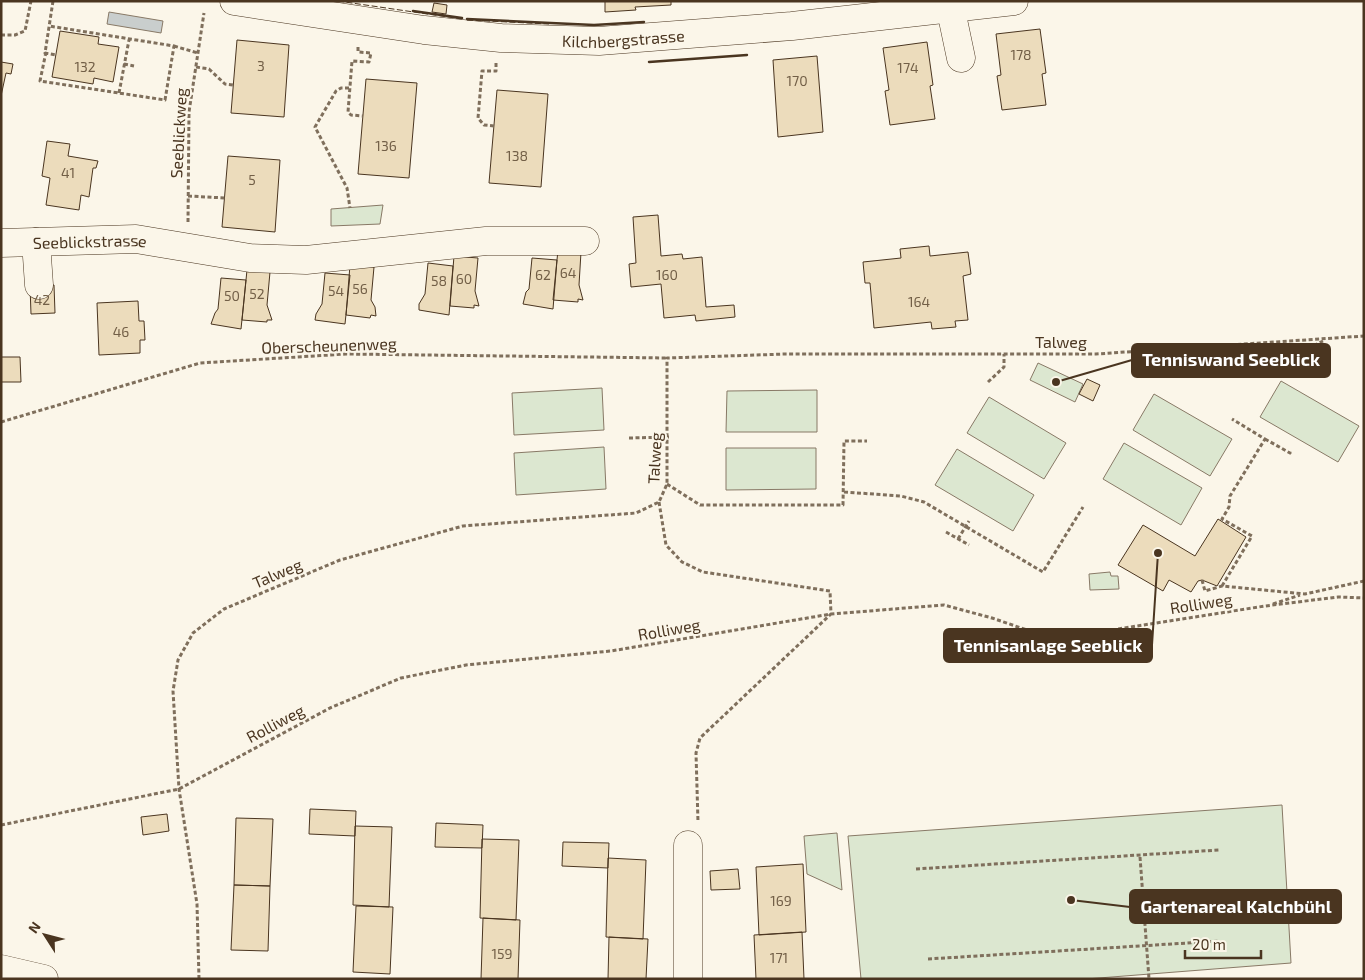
<svg xmlns="http://www.w3.org/2000/svg" width="1365" height="980" viewBox="0 0 1365 980" font-family="'Exo 2',sans-serif">
  <style>
    .green { fill: #dce7d0; stroke: #887966 }
    .water { fill: #c9cecd; stroke: #887966 }
    .building { fill: #ecdcbc; stroke: #4a3520 }
    .lines { fill: none; stroke-linecap: round; stroke-linejoin: round }
    .minor-casing { stroke: #4a3520; stroke-width: 29 }
    .path { stroke: #7f6f5c; stroke-width: 3; stroke-dasharray: 4 2.5; stroke-linecap: butt }
    .minor { stroke: #fbf6e9; stroke-width: 28 }
    .fence { stroke: #4a3520; stroke-width: 1; stroke-dasharray: 6 2.5; stroke-linecap: butt }
    .wall { stroke: #4a3520; stroke-width: 2.5 }
    .labels { text-anchor: middle; dominant-baseline: central; stroke-width: 4; stroke-linejoin: round; paint-order: stroke }
    .number-label { font-size: 14px; fill: #725f47 }
    .street-label { font-size: 16px; fill: #4a3520; stroke: #fbf6e9 }
    .leader { fill: none; stroke: #4a3520; stroke-width: 2 }
    .callout-dot { fill: #4a3520; stroke: #fbf6e9; stroke-width: 2 }
    .callout { fill: #4a3520; stroke: #4a3520; stroke-width: 2 }
    .callout-label { font-size: 18px; text-anchor: middle; font-weight: bold; fill: #fff }
  </style>
  <rect width="100%" height="100%" fill="#fbf6e9"/>
  <path class="green" d="M383 205 380 224 331 226V209Z
    M1038 363 1083 384 1075 402 1030 380Z
    M1281 381 1359 426 1338 462 1260 417Z
    M602 388 604 430 514 435 512 393Z
    M817 390V432H726L727 391Z
    M1154 394 1232 439 1210 476 1133 430Z
    M989 397 1066 443 1044 479 967 433Z
    M1124 443 1202 488 1181 525 1103 479Z
    M604 447 606 489 516 495 514 453Z
    M726 448H816V489L726 490Z
    M957 449 1034 495 1013 531 935 485Z
    M1110 572 1111 576H1118L1119 589 1090 590 1089 574Z
    M1282 805 1291 963 1086 979H861L848 836Z
    M837 833 842 890 807 874 804 836Z"/>
  <path class="water" d="M109 12 163 21 161 33 107 24Z"/>
  <path class="building" d="M605 1H671V5L635 7 636 10 605 12Z
    M434 3 447 5 446 14 432 12Z
    M1040 29 1046 73 1042 74 1046 105 1002 110 997 76 1001 75 996 34Z
    M60 31 99 37 98 44 119 47 113 82 94 78 93 84 52 77Z
    M237 40 289 45 284 117 231 113Z
    M927 42 933 85 930 86 935 119 890 125 885 91 889 90 883 48Z
    M817 56 823 132 778 137 773 60Z
    M1 62 13 64 11 74 6 73 1 96Z
    M366 79 417 83 409 178 358 174Z
    M497 90 548 94 541 187 489 183Z
    M47 141 70 144 68 156 98 161 96 168H93L89 197 81 195 79 210 46 205 50 178 42 176Z
    M228 156 280 160 275 232 222 227Z
    M658 215 661 256 682 254 683 259 702 257 706 307 734 305 735 317 696 321 695 315 664 318 661 284 631 287 629 264 636 263 633 217Z
    M929 246 930 256 968 252 971 274 963 276 968 320 955 321 956 327 932 329 931 322 874 328 870 283H865L863 262 901 258 900 249Z
    M558 250 581 252 579 285 583 300 578 299V302L553 300Z
    M454 256 478 258 475 291 479 306 474 305V308L450 306Z
    M532 258 557 260 553 309 523 304 526 292 529 289Z
    M428 263 453 266 449 315 419 310V304L425 294Z
    M350 265 374 267 371 300 375 307 376 316 371 315 370 318 346 315Z
    M247 270 270 272 267 305 272 320H267V322L242 320Z
    M325 273 350 275 345 324 315 320 316 314 322 304Z
    M221 278 246 280 241 329 211 324 215 313 218 309Z
    M54 285 55 313 31 314 30 286Z
    M138 301 139 321H144L145 340H140V353L99 355 97 303Z
    M1 357H20L21 382H1Z
    M1087 379 1100 385 1093 401 1079 394Z
    M1218 519 1246 537 1217 586 1202 580 1198 581 1191 592 1169 580 1163 591 1118 565 1143 525 1195 556Z
    M310 809 356 811 355 836 309 834Z
    M167 814 169 831 143 835 141 817Z
    M236 818 273 819 270 886 234 885Z
    M436 823 483 825 482 848 435 847Z
    M355 826 392 827 389 907 353 905Z
    M482 839 519 840 516 920 480 918Z
    M563 842 609 843 608 868 562 866Z
    M608 858 646 860 643 939 606 937Z
    M803 864 806 932 759 935 756 867Z
    M738 869 740 889 711 890 710 871Z
    M234 885 270 886 268 951 231 950Z
    M356 906 393 907 390 974 353 972Z
    M483 918 520 920 518 979H481Z
    M802 932 804 979H756L754 935Z
    M609 937 648 939 646 979H608Z"/>
  <g class="lines">
    <defs>
      <g id="minor">
        <path id="s1" d="M234 1 424 30 501 38 599 41 792 26 1014 1"/>
        <path d="M949 1 961 58"/>
        <path d="M36 242 39 285"/>
        <path id="s2" d="M1 243 136 239 250 258 306 260 486 241H585"/>
        <path d="M688 845V979"/>
        <path d="M1 969 44 979"/>
      </g>
    </defs>
    <use href="#minor" class="minor-casing"/>
    <path class="path" d="M53 1 45 53 56 55
      M1 35H15L25 31 31 1
      M174 46 198 53
      M358 47V52L371 53 369 62 352 61 348 112 351 115 363 116
      M46 52 40 81 165 100 174 46 49 26
      M124 64 134 66
      M196 67 209 69 225 84 233 85
      M349 88H341L336 91 315 127 347 188 350 208
      M119 93 129 40
      M494 126 484 125 478 118 482 71H496V63
      M188 196 225 198
      M188 222 189 112 204 13
      M1279 363 1323 341
      M988 382 1004 367V354
      M1 422 200 363 346 354 667 358
      M629 438 669 437
      M1265 439 1290 453V451
      M667 484 700 505H843L844 441H867
      M844 492 901 496 924 502 1043 572 1083 507
      M659 502 666 545 682 562 703 572 830 591 831 614 700 738 696 753 698 822
      M946 532 969 545
      M958 539 969 521
      M1202 580 1205 591 1222 586 1305 594 1364 581
      M1222 586 1252 536 1222 519 1229 507 1230 496 1265 439 1232 419
      M1273 604 1300 595
      M1 825 179 789 330 708 401 678 466 665 611 651 831 614 944 605 992 618 1027 630 1055 634H1086L1265 606 1338 597 1364 598
      M1140 857 1149 979
      M916 869 1219 850
      M928 959 1220 941
      M199 979 197 904 179 789 173 691 178 660 193 633 224 609 340 560 463 526 636 513 659 502 667 484V358L786 354H1096L1364 336"/>
    <use href="#minor" class="minor"/>
    <path class="fence" d="M338 1 462 19
      M467 20 549 24"/>
    <path class="wall" d="M413 11 462 18
      M467 19 594 25 644 22
      M649 62 747 55"/>
  </g>
  <g class="labels">
    <g class="number-label">
      <text x="1021" y="54">178</text>
      <text x="261" y="65">3</text>
      <text x="85" y="66">132</text>
      <text x="908" y="67">174</text>
      <text x="797" y="80">170</text>
      <text x="386" y="145">136</text>
      <text x="517" y="155">138</text>
      <text x="68" y="172">41</text>
      <text x="252" y="179">5</text>
      <text x="568" y="272">64</text>
      <text x="543" y="274">62</text>
      <text x="667" y="274">160</text>
      <text x="464" y="278">60</text>
      <text x="439" y="280">58</text>
      <text x="360" y="288">56</text>
      <text x="336" y="290">54</text>
      <text x="257" y="293">52</text>
      <text x="232" y="295">50</text>
      <text x="42" y="299">42</text>
      <text x="919" y="301">164</text>
      <text x="121" y="331">46</text>
      <text x="781" y="900">169</text>
      <text x="502" y="953">159</text>
      <text x="779" y="957">171</text>
    </g>
    <g class="street-label">
      <text stroke="none"><textPath href="#s1" startOffset="392">Kilchbergstrasse</textPath></text>
      <text transform="translate(178 133) rotate(-87)">Seeblickweg</text>
      <text stroke="none"><textPath href="#s2" startOffset="89">Seeblickstrasse</textPath></text>
      <text x="1061" y="341">Talweg</text>
      <text transform="translate(329 345) rotate(-2)">Oberscheunenweg</text>
      <text transform="translate(654 458) rotate(-87)">Talweg</text>
      <text transform="translate(277 573) rotate(-23)">Talweg</text>
      <text transform="translate(1201 603) rotate(-9)">Rolliweg</text>
      <text transform="translate(669 629) rotate(-10)">Rolliweg</text>
      <text transform="translate(275 723) rotate(-28)">Rolliweg</text>
    </g>
  </g>
  <path class="leader" d="M1056 382L1132 360M1158 553L1152 645M1071 900L1130 907"/>
  <g class="callout-dot">
    <circle cx="1056" cy="382" r="5"/>
    <circle cx="1158" cy="553" r="5"/>
    <circle cx="1071" cy="900" r="5"/>
  </g>
  <g class="callout">
    <rect x="1132" y="344" width="198" height="33" rx="5"/>
    <rect x="944" y="629" width="208" height="33" rx="5"/>
    <rect x="1130" y="890" width="211" height="33" rx="5"/>
  </g>
  <g class="callout-label">
    <text x="1231" y="366">Tenniswand Seeblick</text>
    <text x="1048" y="652">Tennisanlage Seeblick</text>
    <text x="1236" y="913">Gartenareal Kalchbühl</text>
  </g>
  <rect width="1365" height="980" fill="none" stroke="#4a3520" stroke-width="5"/>
  <g transform="translate(45 935) rotate(306)" stroke="#fbf6e9" stroke-width="4" paint-order="stroke">
  <path d="M0-4L9 19L0 12L-9 19Z" fill="#4a3520"/>
  <text y="-8" font-size="14" font-weight="bold" text-anchor="middle" fill="#4a3520">N</text>
  </g>
  <path d="M1185 950v8h76v-8" fill="none" stroke="#4a3520" stroke-width="2.5"/>
  <text x="1192" y="950" font-size="15" fill="#4a3520" stroke="#fbf6e9" stroke-width="4" paint-order="stroke">20 m</text>
</svg>
